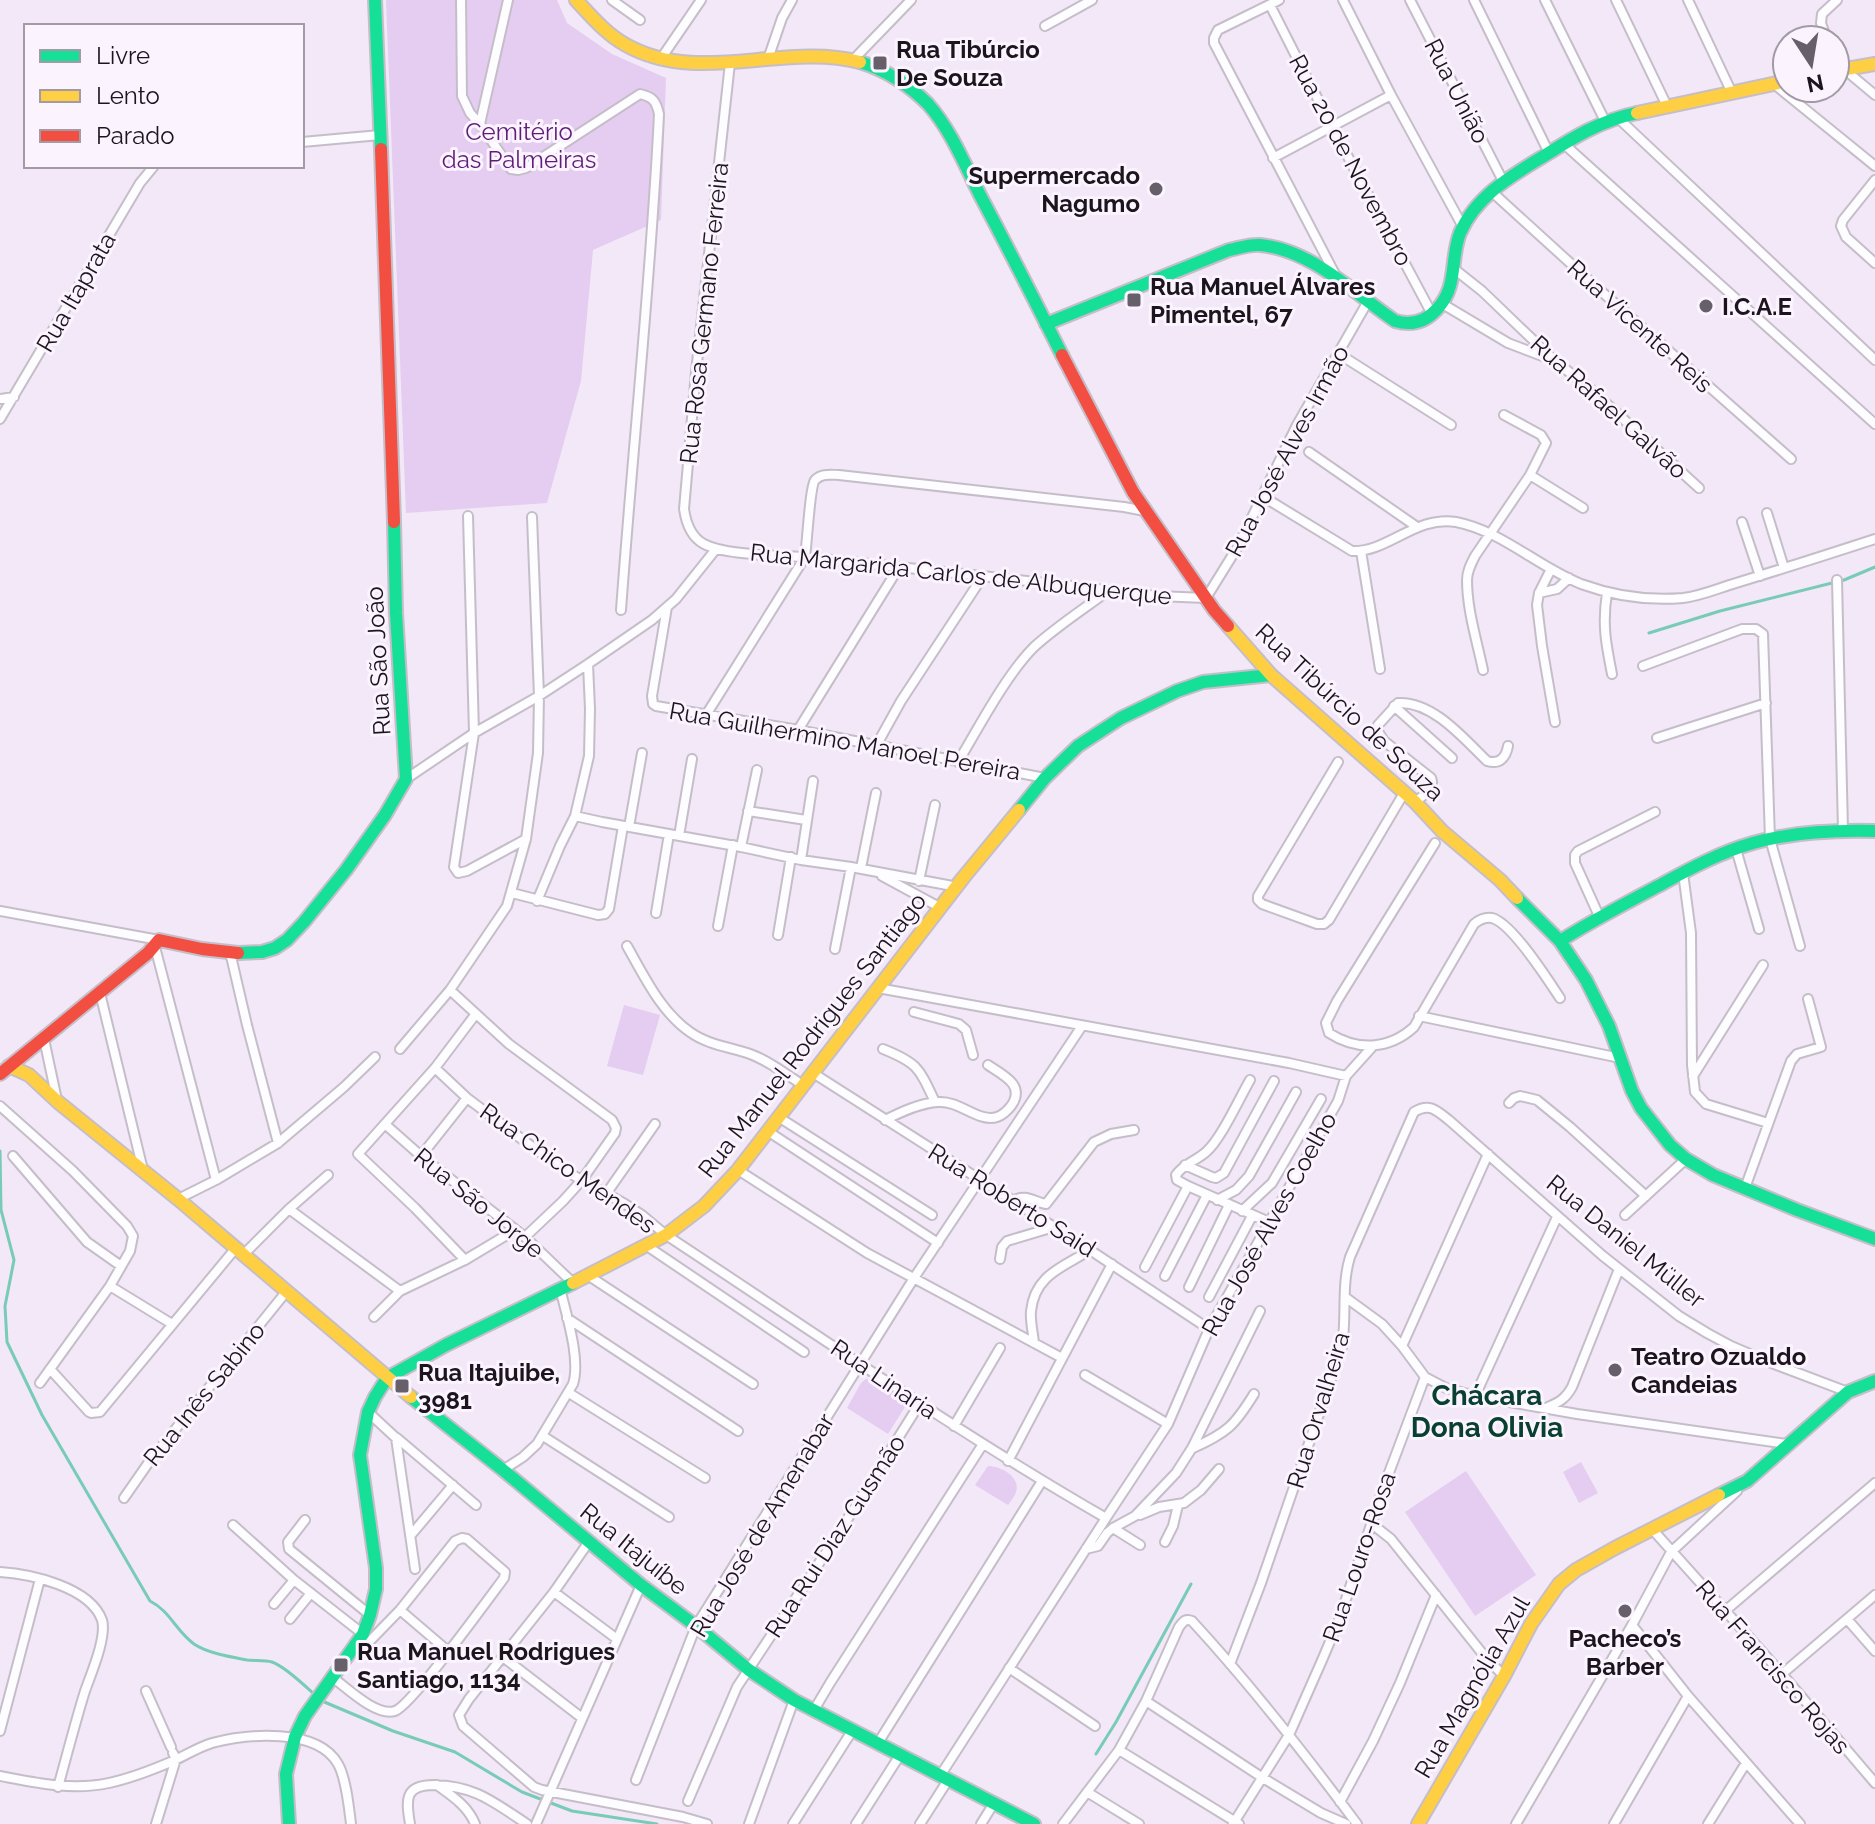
<svg xmlns="http://www.w3.org/2000/svg" width="1875" height="1824" viewBox="0 0 1875 1824" font-family="Raleway,sans-serif">
  <style>
    .green { fill: #e5ccf1 }
    .lines { fill: none; stroke-linecap: round; stroke-linejoin: round }
    .stream { stroke: #78cbb6; stroke-width: 3 }
    .street-casing { stroke: #c5bec9; stroke-width: 12 }
    .fast-casing { stroke: #c5bec9; stroke-width: 16 }
    .slow-casing { stroke: #c5bec9; stroke-width: 16 }
    .jam-casing { stroke: #c5bec9; stroke-width: 16 }
    .street { stroke: #fdfcfe; stroke-width: 8 }
    .fast { stroke: #16e098; stroke-width: 12 }
    .slow { stroke: #ffcf43; stroke-width: 12 }
    .jam { stroke: #f24e42; stroke-width: 12 }
    .poi-dot { fill: #675f6a; stroke: #fbf4ff; stroke-width: 3 }
    .labels { text-anchor: middle; dominant-baseline: central; stroke-width: 6; stroke-linejoin: round; paint-order: stroke }
    .poi-label { font-size: 24px; font-weight: bold; fill: #1c151e; stroke: #fbf4ff; text-anchor: start }
    .street-label { font-size: 24px; fill: #1c151e; stroke: #fbf4ff }
    .park-label { font-size: 24px; fill: #5f1d77; stroke: #fbf4ff }
    .quarter-label { font-size: 28px; font-weight: bold; fill: #0a4031; stroke: #fbf4ff }
  </style>
  <rect width="100%" height="100%" fill="#f2e8f7"/>
  <path class="green" d="M386 0H557L567 23 612 54 666 78 661 220 593 250 581 381 547 503 406 513Z
    M624 1005 660 1015 643 1075 607 1066Z
    M866 1379H873L908 1402 888 1434 847 1408 861 1383Z
    M1581 1462 1598 1493 1579 1503 1563 1472Z
    M988 1466C1001 1466 1021 1477 1016 1492 1016 1494 1009 1504 1008 1505L975 1485Z
    M1466 1471 1536 1575 1475 1616 1405 1512Z"/>
  <g class="lines">
    <path class="stream" d="M1649 633 1720 611 1844 580 1875 567
      M0 1151 1 1210 14 1260 5 1306 7 1342 42 1415 150 1601C170 1611 176 1631 194 1644 207 1653 231 1657 247 1660 255 1661 264 1660 272 1662 286 1667 305 1686 316 1696
      M322 1701 393 1731 455 1752 522 1792 572 1811 657 1824
      M1096 1754 1116 1722 1191 1584"/>
    <defs>
      <path id="street" d="M461 0 462 96 470 113 480 124 511 169 518 170 526 168 640 94C653 97 656 101 659 114 651 279 633 444 621 610
        M612 0 640 20
        M1279 0 1218 30 1214 38V43L1337 278
        M1343 0 1391 95 1463 227
        M1410 0 1503 181
        M1474 0 1549 153
        M1545 0 1605 121
        M1616 0 1667 106
        M1688 0 1732 93
        M1270 5 1332 127 1432 314
        M1045 26 1092 0
        M1827 40 1821 23 1822 14 1837 0
        M1835 53 1844 69 1875 95
        M768 59 782 18 792 0
        M660 60 701 0
        M853 60 911 0
        M730 63 696 372 684 509C686 523 691 537 704 544 726 556 785 555 813 558 927 570 1042 582 1157 596L1206 598 1237 548 1297 425 1367 303
        M1774 84 1875 166
        M1617 117 1875 360
        M480 124 508 0
        M302 142 380 135
        M1564 144 1875 424
        M1273 158 1391 95
        M1875 180 1843 220 1841 226 1846 237 1875 263
        M1491 191 1602 292 1791 459
        M1453 268 1482 291 1556 362 1586 385 1699 488
        M1441 303 1508 343 1550 359
        M1339 354 1451 425
        M0 399 14 397
        M0 419 140 183 154 166
        M1309 452 1417 527
        M1530 475 1583 508
        M1262 496 1352 551C1387 553 1416 515 1456 522 1502 531 1538 567 1581 584 1614 596 1648 601 1683 598 1701 596 1719 588 1736 583 1782 569 1829 554 1875 539
        M1767 513 1784 568
        M468 516 474 733 454 867 458 873 467 871 526 839
        M1742 522 1760 576
        M1361 551 1380 669
        M1551 569 1539 593 1537 605 1542 646 1555 722
        M1837 580 1843 830
        M1539 593 1557 589 1569 578
        M1607 593C1602 624 1606 644 1612 674
        M667 607 652 696 653 704 656 706 798 730 1045 778
        M588 664 590 709 589 756 575 816 602 822 741 847 801 860 851 867 958 887
        M1643 666 1742 629H1756L1763 634 1770 839 1800 946
        M1483 670C1477 641 1467 610 1467 580 1467 571 1471 564 1475 556L1530 475 1546 443 1541 435 1504 415
        M1394 706 1452 758
        M706 715 805 557C807 544 810 486 815 480 822 473 831 475 839 475L1124 507 1145 511
        M798 730 899 567
        M1657 738 1766 703
        M876 746 901 701 983 576
        M958 762C979 727 1006 675 1034 647 1057 626 1084 609 1109 590
        M1338 762 1258 896V900L1262 904 1317 924H1324L1329 920 1404 793
        M406 779 474 733 539 696 588 664 652 620 676 599 716 549
        M1415 802C1422 796 1436 789 1431 778L1384 741 1377 730 1378 725 1398 703C1433 701 1464 739 1487 761 1500 765 1506 757 1508 746
        M748 811 806 820
        M629 827 642 753
        M679 836 692 759
        M1435 843 1337 1001 1326 1023 1329 1033C1357 1051 1389 1050 1414 1027L1474 924C1480 919 1485 917 1492 918 1512 923 1548 980 1560 998
        M741 847 757 770
        M1736 849 1759 929
        M801 860 813 781
        M861 868 876 793
        M1683 873 1691 933 1692 1065 1695 1092 1706 1104 1768 1123
        M882 876 941 908
        M919 881 935 805
        M512 893 598 915 605 914 609 909 623 826
        M537 901 560 846 575 816
        M0 911 159 940
        M656 913 669 834
        M1599 916 1575 863V855L1578 851 1655 812
        M718 926 733 845
        M778 935 791 857
        M627 946C644 976 661 1012 690 1032 708 1045 730 1047 750 1054 769 1061 786 1074 804 1086
        M155 947 216 1180
        M835 949 851 867
        M230 952 247 1025 278 1143
        M878 988 1289 1063 1346 1076 1338 1101 1209 1329 1168 1424 1106 1518 940 1776
        M450 990 509 1044 612 1120 616 1128 615 1133 582 1180 563 1201 525 1237
        M100 993 143 1170
        M914 1012 959 1024 966 1030 973 1055
        M1419 1016 1620 1058
        M44 1039 57 1100
        M400 1049 450 990 507 906 526 839 538 753 539 696 532 517
        M883 1049C918 1063 919 1068 935 1102
        M435 1068 467 1098 527 1143 571 1174 625 1204 642 1215 666 1235C812 1331 955 1431 1106 1518
        M813 1073 1090 1250 1209 1329
        M1346 1076 1373 1046
        M1693 1076 1763 965
        M1250 1080C1239 1099 1221 1139 1206 1152 1196 1161 1183 1164 1176 1175L1177 1180 1188 1186 1269 1222
        M1509 1103 1514 1098 1520 1096 1537 1100 1570 1127 1646 1196
        M0 1106 73 1171 127 1226 133 1236 130 1251 110 1286 40 1383
        M780 1118 932 1215
        M885 1120C901 1112 920 1103 938 1102 959 1100 979 1123 997 1117 1003 1115 1007 1111 1011 1106 1026 1085 1003 1075 988 1065
        M386 1125 421 1156 525 1237 572 1282
        M769 1132 938 1243
        M13 1156 87 1242 121 1266
        M421 1156 467 1098
        M1185 1165 1212 1177 1216 1178 1224 1173 1274 1081
        M738 1170 867 1253 1062 1358
        M1745 1188 1791 1061 1797 1054 1821 1047 1808 999
        M606 1194 655 1124
        M178 1199 216 1180 278 1143 344 1087 375 1057
        M1217 1200 1236 1190 1249 1176 1296 1092
        M1013 1201C1025 1193 1034 1202 1046 1204L1094 1142 1111 1134 1134 1130
        M289 1209 400 1291
        M1242 1211 1272 1183 1321 1099
        M1625 1215 1686 1159
        M647 1246 804 1352
        M243 1255 289 1209 328 1175
        M1000 1259 1002 1247 1007 1241 1054 1227
        M465 1260 415 1208 358 1154 435 1068 475 1015
        M1145 1267 1188 1186
        M589 1276 753 1384
        M1165 1276 1207 1195
        M110 1286 172 1324
        M1189 1287 1229 1205
        M1209 1297 1252 1216
        M1345 1297 1382 1324 1402 1346 1425 1377 1446 1388 1475 1396 1577 1414 1787 1444
        M374 1317 400 1291 465 1260 515 1230
        M567 1318 738 1431
        M1034 1343C1033 1332 1030 1321 1031 1311 1035 1274 1064 1267 1090 1250
        M1402 1346 1488 1154
        M50 1369 89 1412 91 1413 100 1412 235 1249
        M1085 1375 1168 1424
        M569 1393 705 1478
        M1475 1396 1557 1217
        M1548 1407C1560 1402 1566 1398 1572 1387L1619 1269
        M368 1412 396 1438 415 1569
        M954 1426 1000 1348
        M543 1436 669 1517
        M397 1438 476 1505
        M1193 1448C1227 1433 1235 1425 1254 1394
        M1008 1461 1112 1264
        M503 1470 523 1457 537 1444 573 1384C581 1359 566 1314 560 1288
        M124 1498 149 1462 286 1292
        M1140 1515 1159 1507 1184 1503 1201 1490 1219 1469
        M305 1520 288 1542 289 1549 370 1615
        M1372 1524 1391 1539 1486 1658 1504 1676
        M233 1525 294 1580 363 1634
        M1113 1528 1140 1545
        M1652 1529 1782 1674 1875 1783
        M411 1535 453 1485
        M1165 1542 1173 1526 1178 1505
        M588 1543 554 1592 469 1699 459 1715 463 1726 534 1787 542 1790 683 1817 707 1824
        M1086 1549 1098 1546 1107 1533 1113 1528 1135 1516 1176 1473 1192 1448 1260 1311
        M0 1572C31 1574 90 1587 102 1620 107 1637 91 1674 85 1691 75 1723 67 1755 58 1787
        M554 1592 617 1639
        M274 1604 294 1580
        M400 1610 448 1651
        M1725 1611 1875 1483
        M290 1619 311 1593
        M1847 1619 1875 1651
        M1632 1625 1688 1696 1800 1824
        M503 1657 582 1718
        M1230 1664 1261 1583 1342 1347C1347 1317 1341 1286 1350 1257L1414 1112C1430 1102 1437 1111 1450 1121L1603 1256 1679 1316 1707 1333 1731 1346 1766 1361 1848 1392
        M1009 1668 1095 1726
        M1782 1674 1875 1595
        M332 1677C346 1687 376 1717 395 1711 411 1706 489 1598 504 1578L505 1572 467 1539 462 1538 455 1541 400 1610 364 1647 358 1644
        M146 1691 171 1747
        M1146 1701 1263 1778 1321 1813 1346 1824
        M814 1710 830 1683 983 1444
        M0 1731 40 1579
        M878 1743 1042 1481
        M1119 1750 1239 1824
        M0 1776C37 1783 72 1791 109 1783 132 1778 152 1770 173 1761 186 1755 199 1747 212 1743 247 1734 317 1727 338 1764 346 1778 349 1807 351 1824
        M636 1780 696 1626 914 1278 1082 1026
        M437 1785C452 1796 468 1806 475 1824
        M1087 1792 1139 1824
        M688 1801 737 1687 835 1539 920 1403
        M1340 1802 1373 1741 1400 1683 1436 1595
        M156 1824 176 1759 173 1753
        M410 1824C406 1800 404 1785 434 1785 476 1786 493 1802 527 1824
        M536 1824 641 1585
        M749 1824 794 1700
        M793 1824 852 1731
        M856 1824 900 1755
        M920 1824 948 1780
        M981 1824 994 1803
        M1063 1824 1119 1750 1146 1701 1179 1627C1183 1622 1185 1618 1192 1621 1251 1685 1305 1754 1357 1824
        M1233 1824 1289 1735 1323 1658 1339 1620 1384 1486 1425 1377
        M1516 1824 1632 1625 1671 1552 1737 1491
        M1614 1824 1688 1696
        M1708 1824 1746 1763"/>
      <path id="fast" d="M375 0 381 149
        M860 62C886 70 909 85 928 104 951 130 965 165 980 195 1008 248 1035 301 1062 355
        M1046 324 1229 250C1239 248 1250 244 1260 245 1312 250 1354 293 1395 321 1412 326 1426 322 1438 308 1458 286 1450 259 1460 233 1476 196 1511 176 1544 156 1574 137 1602 120 1637 113
        M1019 810 1045 778 1078 746 1121 718 1177 691 1203 682 1271 675
        M1517 898 1560 941 1586 980 1609 1026 1632 1091 1641 1108 1670 1145 1686 1159 1713 1175 1797 1210 1875 1239
        M1560 941C1593 920 1628 902 1662 884 1691 868 1721 852 1753 843 1792 832 1834 830 1875 831
        M238 953 262 952 275 948 287 940 304 922 346 870 385 815 406 779 396 613 394 522
        M411 1397 503 1470 641 1585 696 1626 749 1670 794 1700 1034 1824
        M1719 1495 1747 1481 1848 1392 1875 1381
        M289 1824 286 1774 295 1737 305 1716 363 1634 370 1615 376 1589V1568L360 1455 368 1412 375 1397 387 1378 446 1345 573 1283"/>
      <path id="slow" d="M576 0C591 16 606 34 626 45 699 86 783 42 860 62
        M1835 71 1875 64
        M1637 113 1787 81
        M1228 626 1271 675 1415 802 1442 831 1500 880 1517 898
        M9 1066 29 1075 58 1102 178 1199 411 1397
        M573 1283 666 1235 704 1206 738 1170 963 878 1019 810
        M1418 1824 1504 1676 1531 1624 1559 1584 1576 1570 1615 1548 1719 1495"/>
      <path id="jam" d="M381 149 394 522
        M1062 355 1133 492 1214 610 1228 626
        M0 1074 148 953 159 940 202 949 238 953"/>
    </defs>
    <use href="#street" class="street-casing"/>
    <use href="#fast" class="fast-casing"/>
    <use href="#slow" class="slow-casing"/>
    <use href="#jam" class="jam-casing"/>
    <use href="#street" class="street"/>
    <use href="#fast" class="fast"/>
    <use href="#slow" class="slow"/>
    <use href="#jam" class="jam"/>
  </g>
  <g class="poi-dot">
    <rect x="872" y="55" width="16" height="16" rx="4"/>
    <circle cx="1156" cy="189" r="8"/>
    <rect x="1126" y="292" width="16" height="16" rx="4"/>
    <circle cx="1706" cy="306" r="8"/>
    <circle cx="1615" cy="1370" r="8"/>
    <rect x="394" y="1378" width="16" height="16" rx="4"/>
    <circle cx="1625" cy="1611" r="8"/>
    <rect x="333" y="1657" width="16" height="16" rx="4"/>
  </g>
  <g class="labels">
    <g class="poi-label">
      <text x="896" y="49">Rua Tibúrcio<tspan x="896" dy="28">De Souza</tspan></text>
      <text x="1140" y="175" text-anchor="end">Supermercado<tspan x="1140" dy="28">Nagumo</tspan></text>
      <text x="1150" y="286">Rua Manuel Álvares<tspan x="1150" dy="28">Pimentel, 67</tspan></text>
      <text x="1722" y="306">I.C.A.E</text>
      <text x="1631" y="1356">Teatro Ozualdo<tspan x="1631" dy="28">Candeias</tspan></text>
      <text x="418" y="1372">Rua Itajuibe,<tspan x="418" dy="28">3981</tspan></text>
      <text x="1625" y="1638" text-anchor="middle">Pacheco’s<tspan x="1625" dy="28">Barber</tspan></text>
      <text x="357" y="1651">Rua Manuel Rodrigues<tspan x="357" dy="28">Santiago, 1134</tspan></text>
    </g>
    <g class="street-label">
      <text transform="translate(1457 91) rotate(63)">Rua União</text>
      <text transform="translate(1351 160) rotate(62)">Rua 20 de Novembro</text>
      <text transform="translate(76 292) rotate(-60)">Rua Itaprata</text>
      <text transform="translate(704 313) rotate(-84)">Rua Rosa Germano Ferreira</text>
      <text transform="translate(1640 326) rotate(42)">Rua Vicente Reis</text>
      <text transform="translate(1609 407) rotate(42)">Rua Rafael Galvão</text>
      <text transform="translate(1287 451) rotate(-62)">Rua José Alves Irmão</text>
      <text transform="translate(961 574) rotate(6)">Rua Margarida Carlos de Albuquerque</text>
      <text transform="translate(378 661) rotate(-93)">Rua São João</text>
      <text transform="translate(1350 712) rotate(43)">Rua Tibúrcio de Souza</text>
      <text transform="translate(845 741) rotate(10)">Rua Guilhermino Manoel Pereira</text>
      <text transform="translate(812 1035) rotate(-52)">Rua Manuel Rodrigues Santiago</text>
      <text transform="translate(568 1168) rotate(35)">Rua Chico Mendes</text>
      <text transform="translate(1012 1200) rotate(32)">Rua Roberto Said</text>
      <text transform="translate(479 1203) rotate(39)">Rua São Jorge</text>
      <text transform="translate(1269 1224) rotate(-61)">Rua José Alves Coelho</text>
      <text transform="translate(1626 1241) rotate(39)">Rua Daniel Müller</text>
      <text transform="translate(884 1379) rotate(34)">Rua Linaria</text>
      <text transform="translate(204 1394) rotate(-51)">Rua Inês Sabino</text>
      <text transform="translate(1318 1410) rotate(-73)">Rua Orvalheira</text>
      <text transform="translate(762 1525) rotate(-59)">Rua José de Amenabar</text>
      <text transform="translate(835 1536) rotate(-57)">Rua Rui Diaz Gusmão</text>
      <text transform="translate(634 1549) rotate(39)">Rua Itajuíbe</text>
      <text transform="translate(1359 1557) rotate(-71)">Rua Louro-Rosa</text>
      <text transform="translate(1773 1667) rotate(49)">Rua Francisco Rojas</text>
      <text transform="translate(1472 1687) rotate(-60)">Rua Magnólia Azul</text>
    </g>
    <g class="park-label">
      <text x="519" y="131">Cemitério<tspan x="519" dy="28">das Palmeiras</tspan></text>
    </g>
    <g class="quarter-label">
      <text x="1487" y="1395">Chácara<tspan x="1487" dy="32">Dona Olivia</tspan></text>
    </g>
  </g>
  <rect x="24" y="24" width="280" height="144" fill="#fbf4ff" stroke="#a29ba5" stroke-width="2"/>
  <rect x="40" y="50" width="40" height="12" fill="#16e098" stroke="#a29ba5" stroke-width="2"/>
  <text x="96" y="64" font-size="24" fill="#1c151e">Livre</text>
  <rect x="40" y="90" width="40" height="12" fill="#ffcf43" stroke="#a29ba5" stroke-width="2"/>
  <text x="96" y="104" font-size="24" fill="#1c151e">Lento</text>
  <rect x="40" y="130" width="40" height="12" fill="#f24e42" stroke="#a29ba5" stroke-width="2"/>
  <text x="96" y="144" font-size="24" fill="#1c151e">Parado</text>
  <g transform="translate(1811 64) rotate(168)"><circle r="38" fill="#fbf4ff" stroke="#a29ba5" stroke-width="2"/>
  <path d="M0-6L14 30L0 20L-14 30Z" fill="#675f6a"/>
  <text y="-12" font-size="22" font-weight="bold" text-anchor="middle" fill="#1c151e">N</text>
  </g>
</svg>
